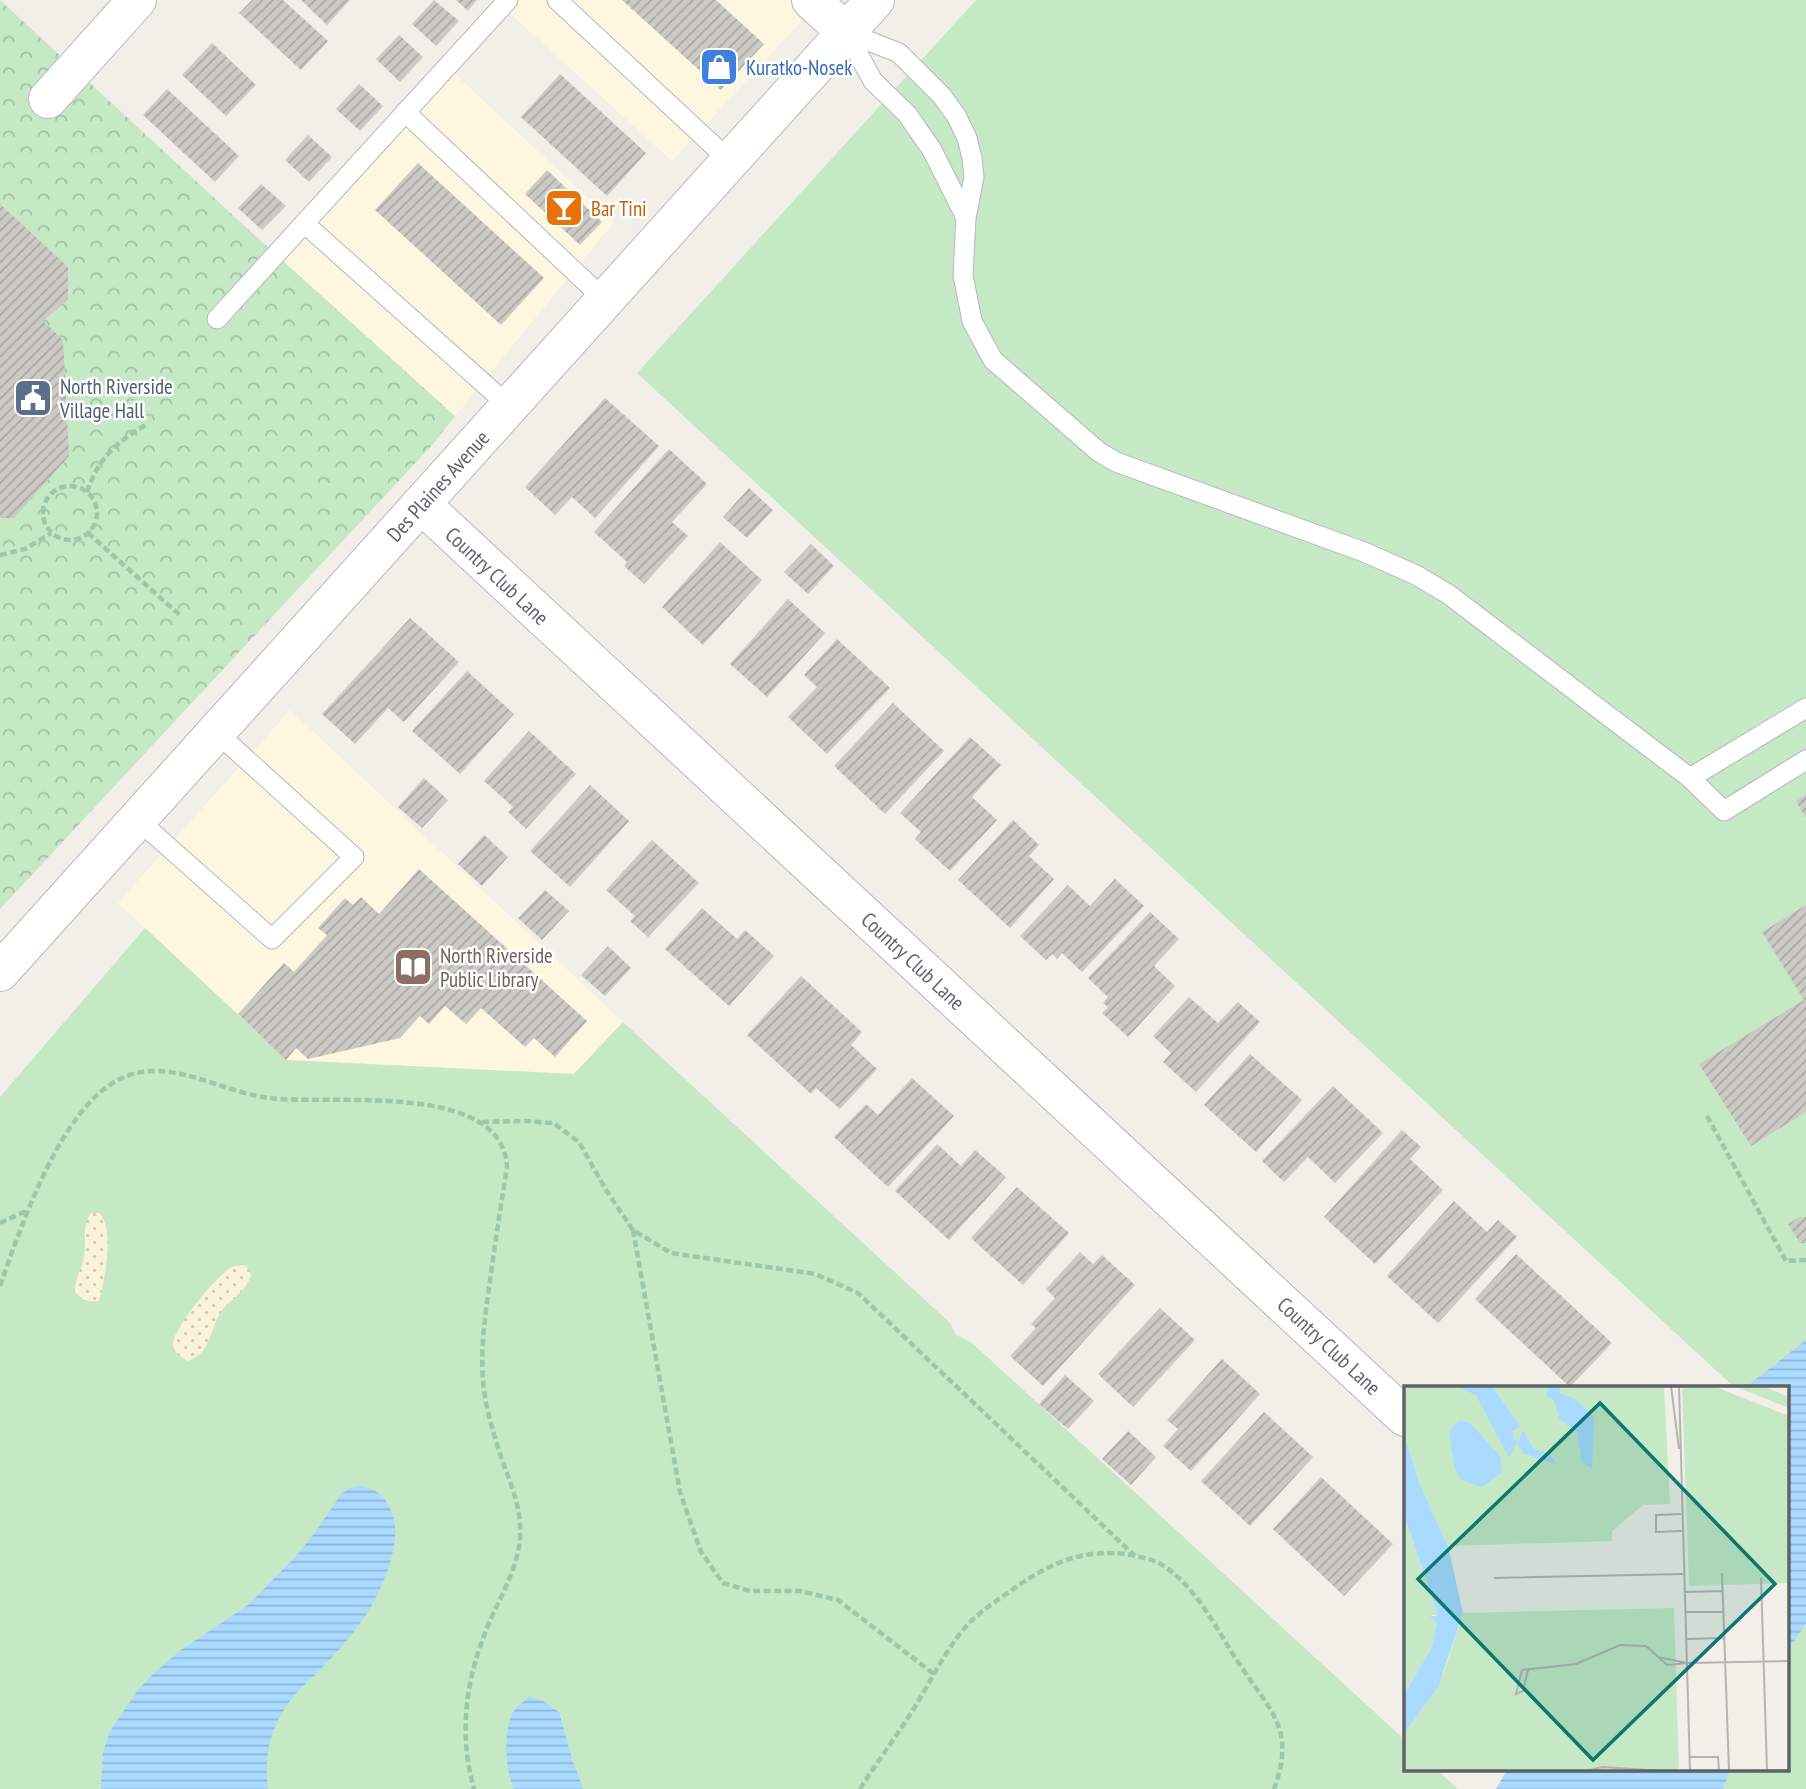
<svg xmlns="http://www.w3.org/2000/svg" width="1806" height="1789" viewBox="0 0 1806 1789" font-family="'PT Sans Narrow',sans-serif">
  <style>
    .commercial { fill: #fef7e0 }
    .green { fill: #c5e8c5 }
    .sand { fill: url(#sand-dots) }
    .park { fill: url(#park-crowns) }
    .water { fill: url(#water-rules) }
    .building { fill: url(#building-hatch) }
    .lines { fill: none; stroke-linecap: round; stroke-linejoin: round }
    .lane-casing { stroke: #b5b8bc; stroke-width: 21 }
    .street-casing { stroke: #b5b8bc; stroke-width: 40 }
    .secondary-casing { stroke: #b6babf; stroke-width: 40 }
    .path { stroke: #9cc7a9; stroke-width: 4.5; stroke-dasharray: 7 3.5; stroke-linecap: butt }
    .lane { stroke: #fff; stroke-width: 19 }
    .street { stroke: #fff; stroke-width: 38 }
    .secondary { stroke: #fff; stroke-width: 38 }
    .labels { text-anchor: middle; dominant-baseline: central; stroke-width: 5; stroke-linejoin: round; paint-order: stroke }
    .shop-label { font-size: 21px; fill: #366cbe; stroke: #fff; text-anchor: start }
    .food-label { font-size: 21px; fill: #c56008; stroke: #fff; text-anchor: start }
    .service-label { font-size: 21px; fill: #4e5e75; stroke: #fff; text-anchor: start }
    .street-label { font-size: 21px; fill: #5f6368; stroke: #fff }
    .education-label { font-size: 21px; fill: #785e54; stroke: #fff; text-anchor: start }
    .inset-road { fill: none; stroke: #b3b3b1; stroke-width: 2 }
    .view { fill: #0f766e; fill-opacity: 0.15; stroke: #0f766e; stroke-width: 3.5 }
    .inset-edge { fill: none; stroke: #5f6368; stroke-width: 3.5 }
  </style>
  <defs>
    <pattern id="sand-dots" width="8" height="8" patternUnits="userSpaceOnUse" patternTransform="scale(1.75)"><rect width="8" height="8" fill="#fbf3d9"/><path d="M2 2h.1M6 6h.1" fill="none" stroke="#cec8b4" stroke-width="1.8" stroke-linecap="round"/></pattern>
    <pattern id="park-crowns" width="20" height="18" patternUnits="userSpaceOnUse" patternTransform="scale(1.75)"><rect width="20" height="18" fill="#c5e8c5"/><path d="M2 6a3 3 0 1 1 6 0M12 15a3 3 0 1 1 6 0" fill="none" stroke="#a3c0a4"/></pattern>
    <pattern id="water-rules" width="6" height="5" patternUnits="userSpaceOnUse" patternTransform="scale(1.75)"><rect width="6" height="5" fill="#aadaff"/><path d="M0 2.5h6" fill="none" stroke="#8eb4d2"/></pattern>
    <pattern id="building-hatch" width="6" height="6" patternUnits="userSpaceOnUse" patternTransform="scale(1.75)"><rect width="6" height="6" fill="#cccac5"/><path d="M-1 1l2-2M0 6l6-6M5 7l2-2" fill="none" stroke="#a9a8a4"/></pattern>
  </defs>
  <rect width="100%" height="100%" fill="#f1efe8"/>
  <path class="commercial" d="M505 0H821L672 161 501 5Z
    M445 65 614 222 455 416 274 253Z
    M290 710 623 1022 574 1074 286 1060 118 903Z"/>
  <path class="green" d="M976 0H1806V1340L1744 1388H1735L637 373Z
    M145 928 287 1060 574 1074 623 1022 950 1323 956 1335 972 1343 1405 1740V1770H1437L1458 1789H0V1097Z
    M1806 1624V1789H1723L1730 1770H1787V1652Z"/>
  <path class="sand" d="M91 1213H99C115 1228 105 1274 101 1294L98 1301C87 1302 82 1300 75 1292 75 1279 81 1270 84 1258 87 1243 81 1226 91 1213Z
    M246 1265 251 1275C247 1290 234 1297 224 1308 209 1325 213 1353 188 1361 181 1357 175 1354 173 1345 171 1330 220 1271 234 1266 238 1265 242 1266 246 1265Z"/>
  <path class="park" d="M0 0 274 253 455 416 433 444 0 909Z"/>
  <path class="water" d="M1806 1340V1624L1787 1652V1388H1744Z
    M360 1486C379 1489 387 1498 393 1516 398 1532 394 1547 390 1563 377 1606 352 1637 321 1669 309 1681 294 1693 285 1708 269 1733 264 1759 268 1789H101L103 1752 110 1731 138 1690 155 1672 181 1650 248 1605 297 1555 316 1531 341 1494 350 1488Z
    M529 1697 543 1701 559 1712 572 1759 583 1789H514C505 1771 502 1725 516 1708 519 1704 525 1701 529 1697Z
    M1507 1770H1730L1723 1789H1496Z"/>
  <path class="building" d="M252 0H283L328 41 301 70 239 13Z
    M301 0H350L327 25Z
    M434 0 459 21 436 46 412 24Z
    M456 0H477L468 11Z
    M622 0H716L764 44 721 90Z
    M399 35 423 57 400 82 376 59Z
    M212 43 256 85 226 116 182 75Z
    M560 74 646 153 607 196 521 117Z
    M359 84 383 106 360 131 336 109Z
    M167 89 239 156 215 182 143 115Z
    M308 135 332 157 309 182 285 160Z
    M418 163 544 278 501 325 375 210Z
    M547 170 602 222 580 245 525 194Z
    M261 184 286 206 262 230 238 208Z
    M0 204 68 267V299L43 321 63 340 69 456 14 518H0Z
    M605 398 659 446 595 518 572 497 555 515 525 487Z
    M669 449 707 484 672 522 688 536 644 584 624 566 627 562 594 532Z
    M749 488 773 510 747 538 723 517Z
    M720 542 762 580 703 645 662 607Z
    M811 544 834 566 808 594 784 572Z
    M788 599 825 633 767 697 730 664Z
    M410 618 459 662 404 722 388 708 355 744 322 714Z
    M837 639 890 688 827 754 788 717 817 687 804 675Z
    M467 671 514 714 460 774 412 731Z
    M893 703 944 751 885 814 834 766Z
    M529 731 576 774 526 829 508 812 513 807 484 781Z
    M970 737 1001 765 972 797 997 820 950 871 915 839 921 832 900 813Z
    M424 778 448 800 422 828 398 807Z
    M590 785 629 821 570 887 530 851Z
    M1806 795V818L1796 801Z
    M1013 820 1039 845 1029 856 1054 879 1010 928 958 880Z
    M484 835 508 857 482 886 458 864Z
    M652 840 699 883 648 937 630 921 635 916 606 890Z
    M419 869 587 1021 555 1057 534 1038 525 1047 481 1008 466 1024 445 1006 429 1024 420 1016 400 1038 308 1059 296 1048 286 1060 238 1014 284 963 294 972 327 935 318 928 345 898 353 905 361 897 379 914Z
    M1115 879 1144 906 1082 972 1062 953 1057 959 1052 954 1046 960 1020 936 1068 885 1090 906Z
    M545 890 569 911 542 940 518 918Z
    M1806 905V1112L1751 1146 1699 1064 1804 1000 1762 932Z
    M702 908 737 939 745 930 774 956 729 1006 665 949Z
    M1150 912 1179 939 1154 966 1175 986 1128 1037 1102 1013 1108 1007 1103 1003 1108 997 1088 978Z
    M608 946 631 968 605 996 581 975Z
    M801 976 862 1032 851 1045 877 1069 840 1109 816 1088 811 1094 747 1035Z
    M1189 997 1218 1023 1238 1002 1260 1022 1196 1092 1163 1062 1171 1053 1153 1036Z
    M1250 1054 1302 1100 1256 1152 1204 1105Z
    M912 1078 954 1116 888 1187 834 1137 866 1104 878 1115Z
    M1333 1086 1383 1133 1335 1183 1308 1157 1284 1182 1262 1161Z
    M1402 1130 1421 1147 1410 1159 1443 1190 1375 1264 1324 1217Z
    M937 1144 961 1166 975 1150 1006 1177 949 1240 895 1191Z
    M1017 1187 1069 1233 1023 1285 971 1238Z
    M1454 1201 1487 1232 1498 1220 1517 1237 1438 1323 1387 1276Z
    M1799 1217H1806V1243H1800L1788 1224Z
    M1080 1252 1093 1264 1102 1255 1135 1285 1043 1386 1010 1356 1036 1328 1031 1324 1055 1298 1046 1289Z
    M1516 1254 1612 1343 1570 1387 1475 1299Z
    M1160 1308 1195 1340 1133 1407 1098 1374Z
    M1222 1359 1260 1394 1191 1471 1163 1446 1178 1429 1167 1420Z
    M1065 1375 1094 1401 1068 1429 1039 1404Z
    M1264 1412 1313 1457 1250 1526 1201 1481Z
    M1128 1431 1156 1457 1131 1485 1102 1459Z
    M1321 1477 1393 1544 1344 1596 1273 1529Z"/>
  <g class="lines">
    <defs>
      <path id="lane" d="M557 0 730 161
        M846 32 899 53 942 96 957 117 967 138 972 158 974 177 966 218 963 275 972 321 993 360 1099 452 1116 462 1364 552 1416 575 1448 594 1690 778 1724 811 1806 760
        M846 32 873 81 907 114 932 150 966 218
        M405 112 605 300
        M304 223 509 406
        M217 319 508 0
        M1690 778 1806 708
        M137 819 272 939 354 857 216 732"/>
      <path id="street" d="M811 0 846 32
        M48 99 137 0
        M421 504 1405 1417"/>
      <path id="secondary" d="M0 972 875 0"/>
    </defs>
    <use href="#lane" class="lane-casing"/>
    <use href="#street" class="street-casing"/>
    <use href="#secondary" class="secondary-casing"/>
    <path class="path" d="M43 513a27 27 0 1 1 54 0a27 27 0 1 1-54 0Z
      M87 492C99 457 116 443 147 424
      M88 533 182 617
      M0 555 25 549 51 533
      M1707 1116 1786 1261 1806 1260
      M482 1122 526 1121 553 1123 579 1142 606 1190 633 1230 671 1253 815 1274 858 1293 1135 1556
      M0 1223 26 1211
      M633 1230 680 1492 701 1552 723 1583 750 1591H800L838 1600 935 1675
      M0 1286C21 1227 60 1108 120 1079 168 1055 220 1092 269 1098 327 1106 504 1079 507 1168 501 1203 496 1238 491 1273 486 1311 479 1351 484 1390 487 1413 494 1435 501 1457 511 1485 522 1508 520 1539 517 1570 501 1595 489 1623 466 1678 458 1732 474 1789
      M860 1789C877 1762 896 1737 913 1710 931 1681 947 1646 971 1621 983 1610 996 1601 1009 1592 1048 1564 1082 1547 1132 1555 1140 1557 1150 1559 1157 1562 1195 1582 1217 1631 1240 1665 1271 1712 1296 1729 1274 1789"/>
    <use href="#lane" class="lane"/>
    <use href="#street" class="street"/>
    <use href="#secondary" class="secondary"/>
  </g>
  <defs>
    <symbol id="shop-square" viewBox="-11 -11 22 22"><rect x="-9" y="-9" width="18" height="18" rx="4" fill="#3f7fe0" stroke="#fff"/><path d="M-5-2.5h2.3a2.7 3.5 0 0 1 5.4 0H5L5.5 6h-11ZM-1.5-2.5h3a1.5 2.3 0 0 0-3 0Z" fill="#fff"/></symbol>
    <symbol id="bar-square" viewBox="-11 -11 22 22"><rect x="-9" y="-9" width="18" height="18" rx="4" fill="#e8710a" stroke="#fff"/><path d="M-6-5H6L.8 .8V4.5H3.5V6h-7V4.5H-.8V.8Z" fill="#fff"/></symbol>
    <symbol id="civic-square" viewBox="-11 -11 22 22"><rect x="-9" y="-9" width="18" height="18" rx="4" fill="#5c6f8a" stroke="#fff"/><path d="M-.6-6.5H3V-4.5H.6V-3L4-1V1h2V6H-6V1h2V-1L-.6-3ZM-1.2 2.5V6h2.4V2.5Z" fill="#fff"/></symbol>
    <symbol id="library-square" viewBox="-11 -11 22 22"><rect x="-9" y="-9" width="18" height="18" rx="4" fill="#8d6e63" stroke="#fff"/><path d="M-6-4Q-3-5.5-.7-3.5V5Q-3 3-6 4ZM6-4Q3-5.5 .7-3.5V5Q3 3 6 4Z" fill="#fff"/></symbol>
  </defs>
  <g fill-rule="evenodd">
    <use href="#shop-square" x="697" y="45" width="44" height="44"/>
    <use href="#bar-square" x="542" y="186" width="44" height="44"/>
    <use href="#civic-square" x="11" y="376" width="44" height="44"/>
    <use href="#library-square" x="391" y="945" width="44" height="44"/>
  </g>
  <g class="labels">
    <g class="shop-label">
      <text x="746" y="67">Kuratko-Nosek</text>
    </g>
    <g class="food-label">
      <text x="591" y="208">Bar Tini</text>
    </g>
    <g class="service-label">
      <text x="60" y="386">North Riverside<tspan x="60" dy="24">Village Hall</tspan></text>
    </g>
    <g class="street-label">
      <text transform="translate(438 486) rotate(-48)">Des Plaines Avenue</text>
      <text transform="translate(497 576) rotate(43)">Country Club Lane</text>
      <text transform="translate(913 961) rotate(43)">Country Club Lane</text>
      <text transform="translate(1329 1346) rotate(43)">Country Club Lane</text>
    </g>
    <g class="education-label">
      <text x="440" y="955">North Riverside<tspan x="440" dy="24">Public Library</tspan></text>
    </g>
  </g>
  <g transform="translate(1404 1386)">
    <rect width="385" height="385" fill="#f1efe8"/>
    <path d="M0 0H260L266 118 239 119 208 145V155L44 160 16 99 0 48ZM330 0H358L385 11V22ZM0 128 34 229H28L33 236 28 261 0 309ZM270 222 275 385H0V347L40 286 59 227Z" fill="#c5e8c5"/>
    <path d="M278 0H309L385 30V197L285 200Z" fill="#c5e8c5"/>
    <path d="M51 0H88L116 40 109 45V53L115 55 119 44 130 63 145 67 152 78 120 68 113 56 105 72 72 9ZM145 0 155 1 157 8 171 13 190 31 188 83 178 76 173 46 155 32 150 14 142 10ZM55 34 66 37 96 70 98 86 78 101 58 94 51 83 45 46ZM0 48 16 99 44 160 59 227 34 301 0 347V309L28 261 33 236 26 231 34 229 0 128Z" fill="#aadaff"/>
    <path class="inset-road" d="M267 0 275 63M275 0 286 385M277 128 252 129V146L278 145M318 187 325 385M90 192 279 188M357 192 363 385M280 206 319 205M281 226H319M282 253 320 252M254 271 283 277 385 275M124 284 119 305 112 308 118 284 172 278 216 259 242 260 263 279 283 277M286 371H314L315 385M182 385 199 381 258 385M341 385 385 384"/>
    <path class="view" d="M196 17 371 198 189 374 14 193Z"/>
    <rect width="385" height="385" class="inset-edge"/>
  </g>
</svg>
